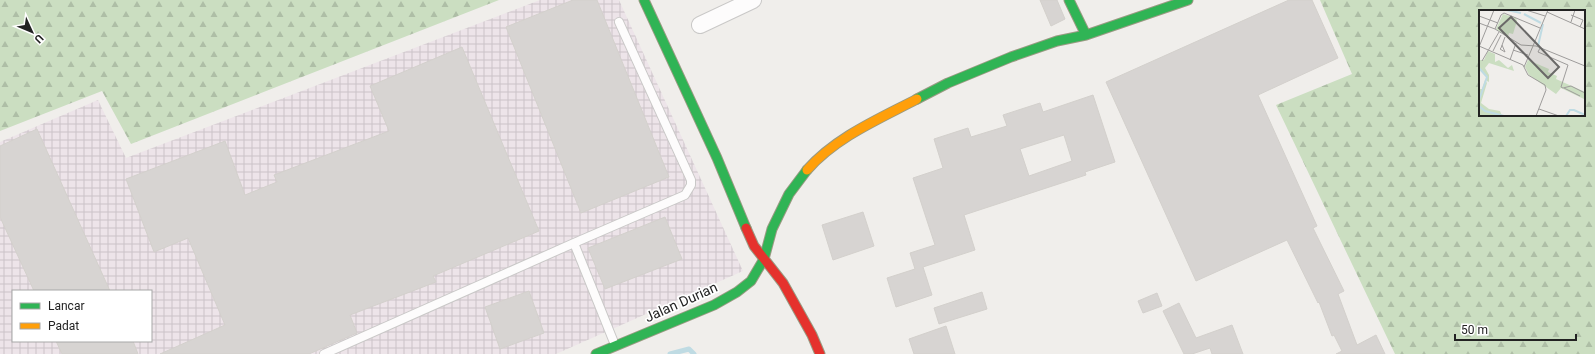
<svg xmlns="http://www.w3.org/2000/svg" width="1595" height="354" viewBox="0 0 1595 354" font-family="Roboto,sans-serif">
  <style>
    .industrial { fill: url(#industrial-grid); fill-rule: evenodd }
    .forest { fill: url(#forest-firs); fill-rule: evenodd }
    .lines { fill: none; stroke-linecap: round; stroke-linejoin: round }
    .stream { stroke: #bfdbe3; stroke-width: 5 }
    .building { fill: #d7d4d2; stroke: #d3d0cc; fill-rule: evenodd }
    .lane-casing { stroke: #c9c8c7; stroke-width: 10 }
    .street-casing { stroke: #c9c8c7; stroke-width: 18 }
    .fast-casing { stroke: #999a82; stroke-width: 11 }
    .slow-casing { stroke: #999a82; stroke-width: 11 }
    .jam-casing { stroke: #999a82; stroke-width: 11 }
    .lane { stroke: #fdfcfc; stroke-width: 8 }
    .street { stroke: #fdfcfc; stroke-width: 16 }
    .fast { stroke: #30b455; stroke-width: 9 }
    .slow { stroke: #ff9f0a; stroke-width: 9 }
    .jam { stroke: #e5322d; stroke-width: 9 }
    .labels { text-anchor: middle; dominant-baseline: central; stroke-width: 3.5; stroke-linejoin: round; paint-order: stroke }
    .street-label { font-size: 14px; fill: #222; stroke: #fff }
    .inset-river { fill: none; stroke: #bfdbe3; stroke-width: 2 }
    .inset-road { fill: none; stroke: #9e9c9b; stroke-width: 1 }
    .view { fill: #6a6968; fill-opacity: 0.15; stroke: #6a6968; stroke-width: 2 }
    .inset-edge { fill: none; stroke: #222; stroke-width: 2 }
  </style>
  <defs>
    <pattern id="industrial-grid" width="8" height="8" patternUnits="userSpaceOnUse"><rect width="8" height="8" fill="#ede4e9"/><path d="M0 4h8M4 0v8" fill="none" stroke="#cbc3c8"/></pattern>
    <pattern id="forest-firs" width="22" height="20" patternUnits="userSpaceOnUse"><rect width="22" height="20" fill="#cbdec1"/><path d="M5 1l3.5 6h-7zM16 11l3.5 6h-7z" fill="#aebea6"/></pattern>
  </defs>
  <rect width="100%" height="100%" fill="#f0eeeb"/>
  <path class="industrial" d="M540 0H619L743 271 556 354H0V142L98 100 126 158ZM13 291H151V341H13Z"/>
  <path class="forest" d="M0 0H499L131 144 102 91 0 131Z
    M1320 0H1595V354H1395L1276 105 1352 74ZM1480 11H1584V115H1480Z"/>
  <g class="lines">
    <path class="stream" d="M670 354 689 349 694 354"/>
  </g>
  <path class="building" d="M573 0H597L669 177 581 213 506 27Z
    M1040 0H1057L1065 19 1051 26Z
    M1289 0H1312L1338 58 1258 95 1317 226 1313 228 1344 291 1338 294 1357 345 1376 335 1385 354H1336L1342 351 1334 335 1332 336 1319 302 1318 303 1287 240 1196 281 1106 82Z
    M462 47 539 231 433 276 436 282 350 315 357 333 309 354H160L225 325 188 238 154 252 126 179 225 141 245 195 277 182 274 175 389 131 370 86Z
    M1093 95 1115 162 1085 172 1086 175 964 215 975 250 923 267 932 295 896 307 887 278 915 269 910 253 935 245 913 178 943 168 934 139 968 128 971 137 1007 126 1003 115 1040 103 1043 112ZM1064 135 1072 161 1029 176 1020 149Z
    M37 129 110 291H34L0 217V146Z
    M863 212 874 246 833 260 822 225Z
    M665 217 682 259 605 289 588 248Z
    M529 291 544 333 500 349 485 307Z
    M982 292 987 309 939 324 934 308Z
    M1157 293 1162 306 1143 313 1138 301Z
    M1179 303 1196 338 1232 325 1243 354H1212L1210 348 1192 354H1184L1163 311Z
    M946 326 955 354H914L909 339Z
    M56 341H133L138 354H62Z"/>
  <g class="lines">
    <defs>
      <path id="lane" d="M574 243 685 195 691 185V180L619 22
        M324 354 574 243 615 345"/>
      <path id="street" d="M700 25 753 0"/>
      <path id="fast" d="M644 0 717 158 746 228
        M1069 0 1086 35
        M917 99 948 83 1011 57 1057 41 1086 35 1188 0
        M596 354 714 305 737 292 751 281 764 259 772 229 789 194 807 170"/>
      <path id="slow" d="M807 170C836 137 879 119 917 99"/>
      <path id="jam" d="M746 228 754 246 783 283 812 335 820 354"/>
    </defs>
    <use href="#lane" class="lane-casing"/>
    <use href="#street" class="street-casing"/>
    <use href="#fast" class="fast-casing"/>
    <use href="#slow" class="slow-casing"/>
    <use href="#jam" class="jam-casing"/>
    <use href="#lane" class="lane"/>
    <use href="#street" class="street"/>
    <use href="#fast" class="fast"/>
    <use href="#slow" class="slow"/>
    <use href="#jam" class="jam"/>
  </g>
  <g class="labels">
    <g class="street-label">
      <text transform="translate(681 302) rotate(-24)">Jalan Durian</text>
    </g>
  </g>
  <g transform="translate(1479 10)">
    <rect width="106" height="106" fill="#f0eeeb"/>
    <path d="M24 4 37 8 38 11 34 24 30 23 29 27 17 19ZM9 41 16 44V52L20 50 29 58 33 55 35 61 10 53 6 58 10 65V72L8 71V66L0 58V50H5ZM49 50 70 59 69 62 78 66 77 69 106 82 105 89 82 78 77 84 50 65 46 57ZM6 70 8 73 2 93 10 99 21 101 23 106H1L0 79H3Z" fill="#cbdec1"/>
    <path class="inset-river" d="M28 0 42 3M45 4 62 13M59 36 64 14M0 58 8 67 0 90M0 96 6 101 25 106M87 106 91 100H95L106 105"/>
    <path class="inset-road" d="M47 0 66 6M68 2 106 19M92 5 104 10 101 17M0 6 19 13M92 12 96 0M0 13 16 19 42 35 57 36 106 56M16 19 22 5 25 3 61 18M23 35 26 42 21 39 22 38 26 27M0 36 44 55 49 65 66 75 67 80 57 106M54 36 69 0M0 37 15 0M61 38 59 42 89 55 82 77 84 78M34 40 49 45M14 41 22 25M31 50 37 33M3 51 20 22M45 57 54 36M84 78 92 76 106 83M85 78 101 86M60 99 80 106"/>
    <path class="view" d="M32 7 80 57 69 68 20 18Z"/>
    <rect width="106" height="106" class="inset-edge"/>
  </g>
  <rect x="12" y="290" width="140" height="52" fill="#ffffff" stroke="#a7a7a7"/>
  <rect x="20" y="303" width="20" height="6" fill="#30b455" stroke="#a7a7a7"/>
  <text x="48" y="310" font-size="12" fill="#222222">Lancar</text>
  <rect x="20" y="323" width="20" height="6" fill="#ff9f0a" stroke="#a7a7a7"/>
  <text x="48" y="330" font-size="12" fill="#222222">Padat</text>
  <g transform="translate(32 32) rotate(134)" stroke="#ffffff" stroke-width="3" paint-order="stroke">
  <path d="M0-3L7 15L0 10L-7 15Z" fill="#222222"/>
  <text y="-6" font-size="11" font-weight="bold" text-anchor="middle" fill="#222222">U</text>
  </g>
  <path d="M1455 334v6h121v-6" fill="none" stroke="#222222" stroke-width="2"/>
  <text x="1461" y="334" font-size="12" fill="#222222" stroke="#ffffff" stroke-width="3" paint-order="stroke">50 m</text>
</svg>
